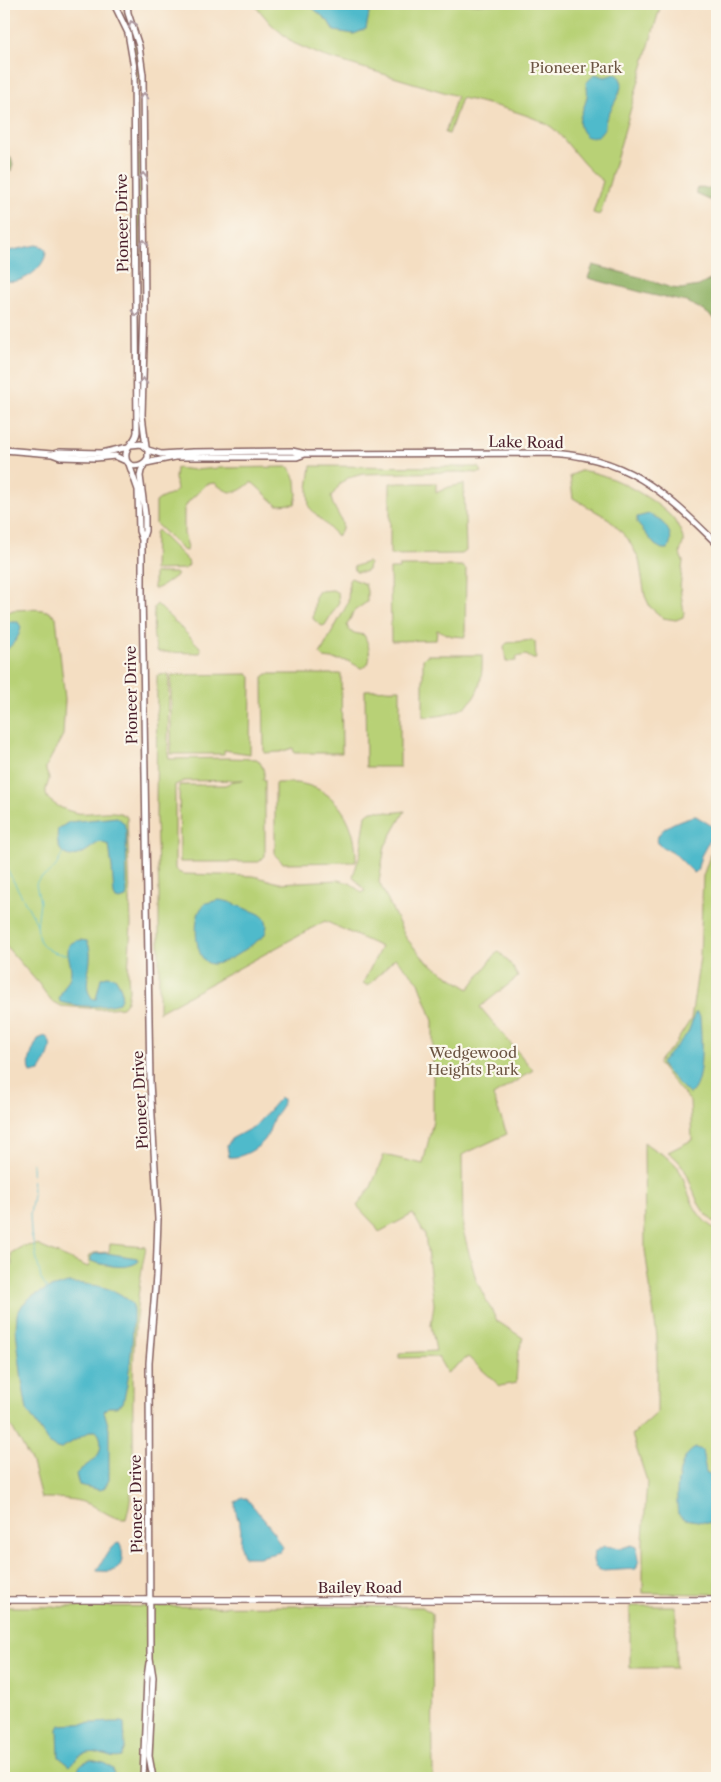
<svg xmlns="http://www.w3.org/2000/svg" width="721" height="1782" viewBox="0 0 721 1782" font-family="'Libre Caslon Text',serif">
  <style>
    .green { fill: #b8d176; stroke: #817850 }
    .forest { fill: #92b367; stroke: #6e6949 }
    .water { fill: #4fbacb; stroke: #4c6c7b }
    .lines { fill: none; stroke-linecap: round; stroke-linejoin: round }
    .stream { stroke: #4fbacb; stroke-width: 1 }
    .tertiary-casing { stroke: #866260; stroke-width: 8 }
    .secondary-casing { stroke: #866260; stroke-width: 8 }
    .tertiary { stroke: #fff; stroke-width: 5 }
    .secondary { stroke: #fff; stroke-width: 5.5 }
    .oneway { stroke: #ae9aa0 }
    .labels { text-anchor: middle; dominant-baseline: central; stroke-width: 4.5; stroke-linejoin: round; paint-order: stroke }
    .park-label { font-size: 15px; fill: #6b5442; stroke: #fbf7ec }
    .street-label { font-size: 15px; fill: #4a1f2b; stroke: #fbf7ec }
  </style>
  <rect width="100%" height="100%" fill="#fbf7ec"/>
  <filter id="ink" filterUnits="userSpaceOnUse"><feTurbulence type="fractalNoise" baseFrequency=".02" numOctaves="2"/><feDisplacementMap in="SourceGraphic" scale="10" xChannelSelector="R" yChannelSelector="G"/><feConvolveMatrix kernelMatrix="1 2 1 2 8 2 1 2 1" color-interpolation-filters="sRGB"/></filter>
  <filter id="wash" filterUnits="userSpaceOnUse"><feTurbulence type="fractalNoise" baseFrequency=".0096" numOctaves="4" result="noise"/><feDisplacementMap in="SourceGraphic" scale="20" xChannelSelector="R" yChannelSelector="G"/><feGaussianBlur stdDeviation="1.12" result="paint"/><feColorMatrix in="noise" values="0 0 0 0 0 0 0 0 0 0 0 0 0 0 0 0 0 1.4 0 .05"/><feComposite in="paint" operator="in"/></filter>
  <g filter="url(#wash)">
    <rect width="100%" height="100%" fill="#f4dec2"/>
    <path class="green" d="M254 4H661L601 212 599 215 593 213 603 181C583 167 572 147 555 130 541 116 482 102 461 98L449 134 445 133 457 96 323 56 293 43 271 24Z
      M130 32H132L137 51 141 83H139Z
      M137 155H141L140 267H137Z
      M311 466 479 467 482 472 479 473 460 472 363 474 348 478 341 483 331 497C333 513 351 523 337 536L309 507 308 489Z
      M287 467 290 468 296 480 297 495 295 504 277 505 253 483H250C236 495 229 495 215 483L207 484 189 501 184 509V534L188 547 186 551 183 550 156 524V502C162 496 172 496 177 490L175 478 176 468 195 470 218 468Z
      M580 471C604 469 670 505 679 528 681 532 684 539 683 543 681 551 678 552 683 561L680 588 684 613 683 617 676 620 663 618 650 607 645 596 639 559 628 539 609 519 573 498 570 476Z
      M390 483H436V493L449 487 464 484 466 551 462 554 390 555Z
      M157 530 188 561 189 565 185 569 154 570 155 533Z
      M367 562 369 563 368 570 364 572H356L353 567Z
      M399 566H462L466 569 465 637 452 636 437 630 436 640 391 641 390 569H399Z
      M175 573 177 575C171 579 160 589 154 589V573Z
      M351 578 365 584 367 591V602L354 611 347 625C349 634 356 633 364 635 369 644 375 666 361 668L348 661 324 658 320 654 348 603 349 580Z
      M333 590 338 593 339 602 325 625 322 626 313 619 315 597 319 591Z
      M157 604 199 646 201 649 200 653 158 652C151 639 154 621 154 607Z
      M13 610C26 610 47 606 56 617L65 699 63 735 46 767V771L49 778C49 783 45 788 46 793 46 797 49 800 52 802 59 808 69 811 77 813 91 815 117 807 127 817L131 925 128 972 129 990 127 1001 122 1007 99 1009 61 1006 51 1001 39 984 4 944V614Z
      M532 640 535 642 536 659H533L526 655 516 657V661L506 662 504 646 507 643Z
      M427 655H482C484 699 468 716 423 717V659Z
      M169 674 168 753 169 759 228 758 257 759C262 764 266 773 263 780H265V856L259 862H180L179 785H225L234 781 244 780 184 781 175 785V869L178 872 183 874 254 876 279 883 339 880 350 883 362 893 365 891 353 876 360 855 366 815C373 808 378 811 387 812 393 813 399 812 405 811L385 846 379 882 406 938 426 961 469 989 498 951C507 959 513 966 518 977L480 1007 533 1070 493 1096 507 1134 462 1155 463 1230 476 1280 497 1321 523 1338 518 1354 516 1383 500 1386 468 1357 447 1373 438 1357 399 1358V1353L436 1351 431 1325 434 1304 425 1235 413 1214 379 1232 374 1224 357 1206 371 1187 384 1155 423 1164 433 1121V1021L419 982 395 958 368 986 363 983 381 947 325 921 159 1012V894L156 819 157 676 159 675Z
      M248 674 251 677 250 754 224 750V754H171V675Z
      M267 674H341L342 753H294L293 748 280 752 264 753 263 677Z
      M400 689V767H366L365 690Z
      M275 783C284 783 294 782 303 784 340 792 357 827 356 862L283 863 275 855Z
      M717 844V1224C686 1203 698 1172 668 1152L692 1140 690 1101 662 1069 658 1063 663 1056 673 1047 691 1019 700 957 703 876 713 847Z
      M644 1142C655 1152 670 1156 678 1168 682 1174 684 1180 686 1187 693 1206 699 1220 717 1230V1594L643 1593V1540L647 1481 632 1435 657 1413V1337L645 1250Z
      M110 1244 146 1247C136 1295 133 1345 133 1395 132 1436 137 1480 126 1519 111 1520 100 1507 86 1503 71 1498 56 1498 41 1498L32 1463 13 1429 4 1420V1274L12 1265 11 1253 23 1246 37 1245 88 1267 90 1265 88 1257 94 1253 109 1252Z
      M333 1606 422 1607 432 1613 433 1778H4V1607Z
      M630 1606H676V1668H630Z"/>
    <path class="forest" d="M4 155 11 158 13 165 11 171 4 173Z
      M702 187 717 191V237L715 220 716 205 714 202 696 194V189Z
      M593 265 643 278 671 288 681 289 699 286 717 276V321L703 310 687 302 652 295 588 278Z"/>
    <path class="water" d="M308 4H371L366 29 354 34 334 31 328 21Z
      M595 74 605 77 616 74 619 76 622 83 619 94 606 119 604 129 597 137H587C571 123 585 111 587 96 588 92 587 87 586 83Z
      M36 245 44 247 46 251C46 268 20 287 4 280V252Z
      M649 514C662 519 678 535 667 549H662L655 545 637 523V517Z
      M8 622H18L21 627C19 639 12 645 4 652V625Z
      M696 816 712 826 714 832 701 856 697 871 694 873 675 854 659 845C649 830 685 817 696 816Z
      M117 817 124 823 126 831 127 894 126 898 120 900 116 899 114 895 112 868 109 845 100 842C93 845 87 852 80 854 61 862 55 844 58 829L69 822Z
      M219 900C230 901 236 905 246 909 259 913 273 917 264 936 251 945 228 964 212 964 196 963 194 928 198 916 199 910 202 907 206 903Z
      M80 940 87 941C97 959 79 986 93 999H96L101 978 107 976 115 977C121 986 124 993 119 1003 102 1008 77 1007 60 1002L59 999C61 991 67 984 70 977 75 962 57 944 80 940Z
      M695 1013H698L700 1017C701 1032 705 1087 689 1094L663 1068 661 1063 688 1033Z
      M45 1036C57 1044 46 1061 40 1071L31 1073C26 1062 33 1049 38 1039Z
      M280 1098 283 1099C284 1106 278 1110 275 1116 271 1123 270 1131 266 1138 260 1148 240 1159 229 1157L227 1146 231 1139 255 1126Z
      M106 1253 137 1258 139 1261C128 1271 103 1265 91 1261V1257L94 1254Z
      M68 1283C91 1284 117 1286 133 1305 134 1332 130 1376 123 1403L116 1407H108L104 1411 109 1428V1480L105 1487 100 1490 79 1485 76 1474C82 1467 90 1464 96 1458 102 1451 103 1437 96 1431H91L60 1449 54 1447 48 1442 27 1410 22 1381 16 1330 17 1314 23 1304 31 1297 47 1289Z
      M696 1448 702 1450 706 1472 711 1475H717V1524L685 1519 678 1514C675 1496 677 1455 696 1448Z
      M242 1497 248 1500 275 1533 276 1538 283 1547 280 1552 259 1557H244C237 1546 243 1537 240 1525 237 1517 235 1511 235 1502Z
      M119 1543C124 1550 124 1566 115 1570 110 1572 102 1571 97 1571V1569C104 1561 109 1545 119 1543Z
      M604 1546 622 1548 632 1545 637 1547 639 1560 636 1569 602 1571 595 1567 593 1560 594 1552Z
      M111 1722H122L124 1724 125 1748 121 1757C108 1761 99 1747 81 1755 76 1757 74 1763 70 1766L59 1757 58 1729 60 1725Z
      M91 1760 104 1763 113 1769 114 1775C104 1781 90 1778 80 1774L78 1771C79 1764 84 1762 91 1760Z"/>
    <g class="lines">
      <path class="stream" d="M4 862C13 883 26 902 36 922 39 929 36 937 42 944 49 952 57 954 67 954
        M37 925 40 902 36 884 38 880C54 870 55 870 63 852
        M32 1163 33 1195 30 1215 31 1232 41 1279 47 1289"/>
    </g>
  </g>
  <g filter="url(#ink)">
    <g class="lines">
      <defs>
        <path id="tertiary" d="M114 4 128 33 134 68 137 432C136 442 126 445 126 454 124 469 142 469 148 458V450L141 444 131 445
          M127 4 128 13 139 46 143 75 145 310 142 415 146 447
          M4 450 52 454 60 457 96 458 115 456 126 461
          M148 450 161 454 193 452 292 451 306 454 546 453C625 455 664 491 717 544
          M53 454 60 452 102 453 128 447
          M145 463 141 471 140 476 145 514V531L142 540V590L150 1082 158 1219 156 1276 149 1363 150 1658 153 1677 149 1756 153 1778
          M146 463 175 457H297L305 454
          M129 464 138 490 139 531 142 540
          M143 1778 147 1677 149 1663"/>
        <path id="secondary" d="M4 1600H717"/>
      </defs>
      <use href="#tertiary" class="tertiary-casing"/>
      <use href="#secondary" class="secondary-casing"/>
      <use href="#tertiary" class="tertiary"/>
      <use href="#secondary" class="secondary"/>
    </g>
    <defs><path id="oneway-chevron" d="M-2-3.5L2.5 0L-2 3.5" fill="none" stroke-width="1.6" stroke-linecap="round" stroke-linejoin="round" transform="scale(1.25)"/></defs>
    <g class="oneway">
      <use href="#oneway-chevron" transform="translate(132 24) rotate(-112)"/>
      <use href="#oneway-chevron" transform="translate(144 96) rotate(-90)"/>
      <use href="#oneway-chevron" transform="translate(143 176) rotate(-90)"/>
      <use href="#oneway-chevron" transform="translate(144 243) rotate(-92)"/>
      <use href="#oneway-chevron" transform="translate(136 313) rotate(89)"/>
      <use href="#oneway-chevron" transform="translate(143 381) rotate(-88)"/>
    </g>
  </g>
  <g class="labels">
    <g class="park-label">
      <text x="576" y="67">Pioneer Park</text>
      <text x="473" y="1052">Wedgewood<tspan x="473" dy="17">Heights Park</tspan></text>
    </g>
    <g class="street-label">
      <text transform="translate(122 223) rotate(-91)">Pioneer Drive</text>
      <text transform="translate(526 442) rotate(1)">Lake Road</text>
      <text transform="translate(131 695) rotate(-91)">Pioneer Drive</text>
      <text transform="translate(140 1100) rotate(-93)">Pioneer Drive</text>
      <text transform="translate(136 1504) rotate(-91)">Pioneer Drive</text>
      <text x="360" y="1587">Bailey Road</text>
    </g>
  </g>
  <rect width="721" height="1782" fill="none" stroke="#fbf7ec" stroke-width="20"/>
</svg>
